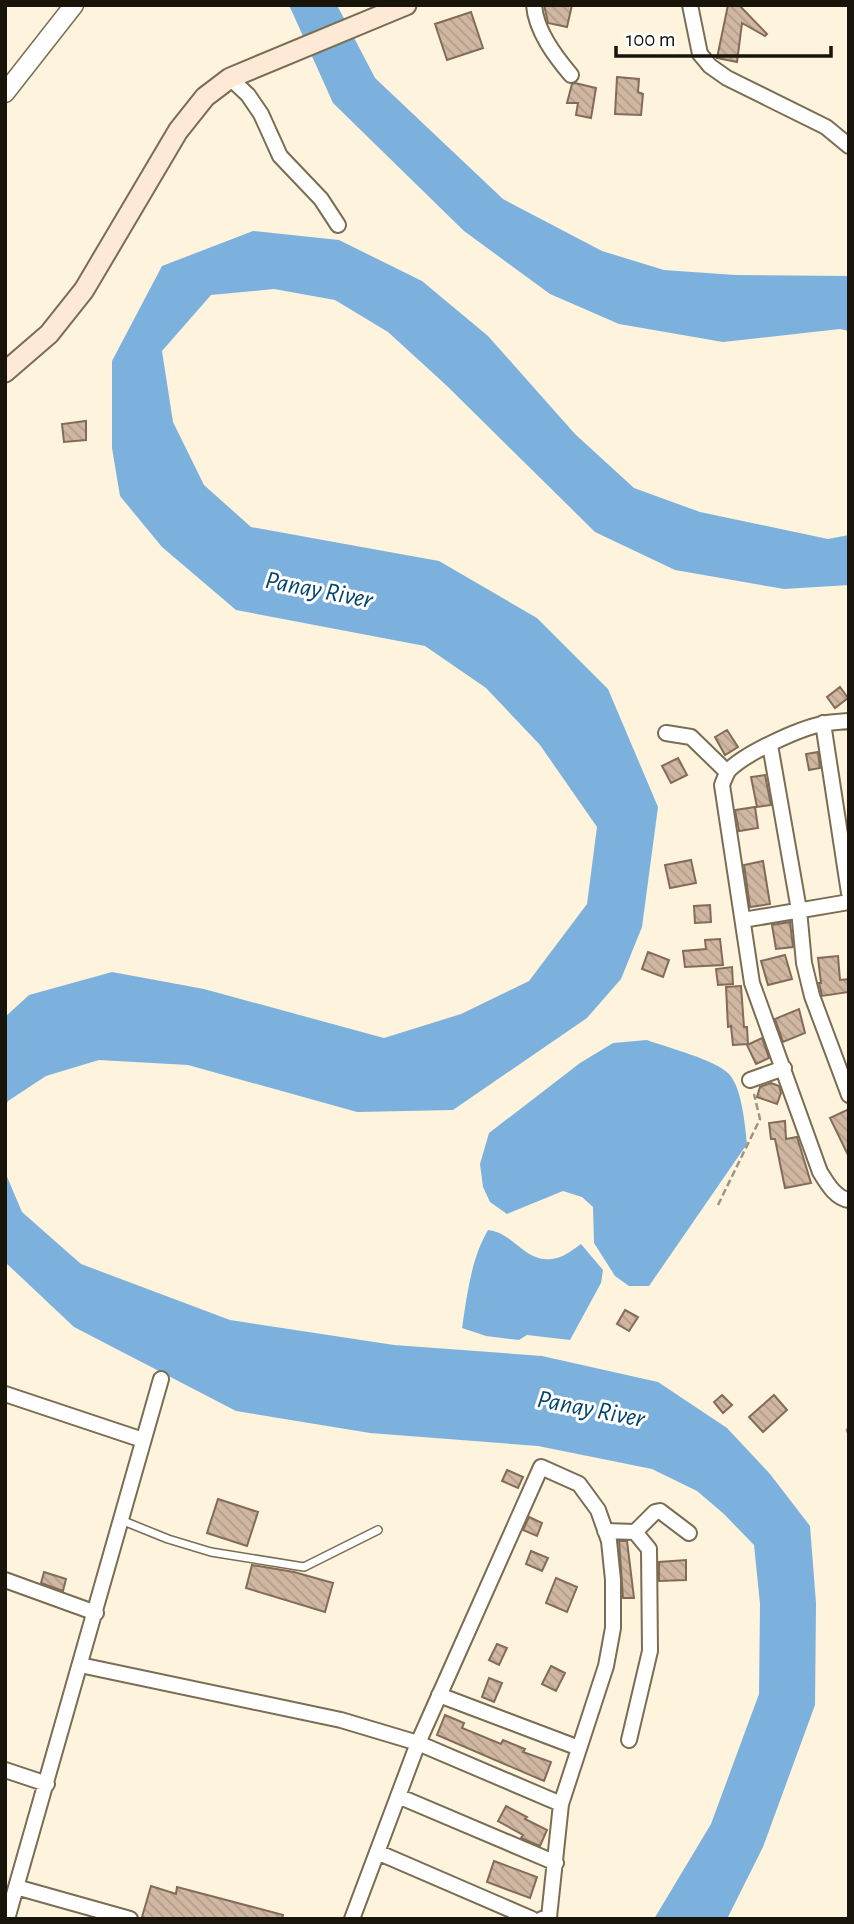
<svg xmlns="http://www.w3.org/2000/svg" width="854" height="1924" viewBox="0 0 854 1924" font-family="'Alegreya Sans',sans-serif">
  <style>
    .water { fill: #7db1dd }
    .building { fill: url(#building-back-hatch); stroke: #826c59; stroke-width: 2 }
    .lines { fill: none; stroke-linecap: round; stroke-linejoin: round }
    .service-casing { stroke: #796d53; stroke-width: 10 }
    .minor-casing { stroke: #796d53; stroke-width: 18 }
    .tertiary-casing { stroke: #796d53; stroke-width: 21 }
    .secondary-casing { stroke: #796d53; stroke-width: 23 }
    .path { stroke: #9c9482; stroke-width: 2.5; stroke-dasharray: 7 3.5; stroke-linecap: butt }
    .service { stroke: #fff; stroke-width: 7 }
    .minor { stroke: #fff; stroke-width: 14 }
    .tertiary { stroke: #fff; stroke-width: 18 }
    .secondary { stroke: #fee9d6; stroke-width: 19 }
    .labels { text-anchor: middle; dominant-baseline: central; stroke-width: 6; stroke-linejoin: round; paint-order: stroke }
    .water-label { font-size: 26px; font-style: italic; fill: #04456e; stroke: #fff }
  </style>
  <defs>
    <pattern id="building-back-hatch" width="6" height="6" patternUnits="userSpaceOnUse" patternTransform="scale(1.75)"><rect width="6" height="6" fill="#d0b7a2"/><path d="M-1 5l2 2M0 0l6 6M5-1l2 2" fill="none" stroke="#b29c8a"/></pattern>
  </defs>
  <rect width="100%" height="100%" fill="#fef3dc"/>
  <path class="water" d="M289 5H337L375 78 503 199 602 251 664 270 735 275 849 276V331L840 329 723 342 619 324 550 294 464 231 333 103Z
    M253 231 339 240 422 281 488 336 575 434 634 488 700 512 828 539 849 535V585L784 589 675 570 595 532 446 385 388 332 335 300 274 289 211 295 162 351 173 422 204 485 251 527 439 561 537 618 608 689 658 807 642 927 621 979 587 1018 453 1110 357 1112 188 1065 99 1060 46 1076 8 1101 5 1107V1017L29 995 112 972 204 989 384 1038 461 1014 529 981 587 904 597 827 540 745 486 688 425 646 236 610 162 547 120 496 112 448V361L162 266Z
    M647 1040C666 1047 716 1060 729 1074 742 1088 745 1125 747 1144L649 1286H629L615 1276 594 1243 593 1207 582 1197 563 1191 507 1214 490 1202 483 1187 480 1164 489 1133 580 1063 613 1043Z
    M5 1172 22 1212 81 1264 230 1320 394 1345 542 1356 658 1382 727 1428 770 1474 810 1526 816 1603 815 1705 763 1847 727 1919H654L711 1824 759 1694 760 1604 754 1545 724 1514 697 1491 652 1469 538 1446 370 1433 236 1411 74 1327 5 1262Z
    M488 1230C516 1233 525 1266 557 1258 565 1256 574 1249 581 1244L603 1270 601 1283 570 1340 527 1335 519 1340 486 1336 462 1328C467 1295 471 1259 488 1230Z"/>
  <path class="building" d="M544 5H572L567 27 548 23Z
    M728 5H739L767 34 765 36 742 23 737 62 717 58Z
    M471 12 483 48 447 60 435 24Z
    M617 77 639 79 638 92 643 94 641 115 615 114Z
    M575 83 596 88 591 118 576 115 578 103H567L572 84Z
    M86 421V440L64 442 62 424Z
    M840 687 848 698 835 708 827 697Z
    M727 730 738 747 725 755 715 737Z
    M818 752 820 768 809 770 806 754Z
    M678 758 687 775 671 783 662 766Z
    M765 775 771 805 757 807 751 777Z
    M755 807 758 828 739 831 735 810Z
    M691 860 696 883 670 888 665 865Z
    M763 861 770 904 750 907 744 865Z
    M710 905 711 922 695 923 694 906Z
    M790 922 793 947 776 949 772 925Z
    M720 939 723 965 685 967 683 951 706 949 705 940Z
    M648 952 669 960 663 977 642 969Z
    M785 955 792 979 768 985 761 961Z
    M838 956 840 980 849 979V992L822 996 819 983H821L818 958Z
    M732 967 733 984 718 985 716 969Z
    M741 986 744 1027H747L748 1044 733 1045 731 1026 728 1027 726 987Z
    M799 1009 805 1033 783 1042 775 1019Z
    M762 1038 769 1058 756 1064 747 1045Z
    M771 1083 779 1086 781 1093 777 1104 757 1097 760 1087Z
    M849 1109V1157L830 1118Z
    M785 1121 786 1139 797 1137 811 1183 785 1188 775 1139H771L769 1123Z
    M625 1310 638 1317 629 1331 617 1324Z
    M722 1395 732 1405 723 1413 714 1402Z
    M774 1395 787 1410 763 1432 749 1417Z
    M507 1470 523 1477 518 1488 502 1481Z
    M218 1499 258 1512 247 1546 207 1533Z
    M529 1517 542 1523 537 1536 523 1530Z
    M619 1541H627L634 1598H623Z
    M531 1551 548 1558 542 1571 526 1564Z
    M686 1560V1580L659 1581V1562Z
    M252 1565 294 1572 333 1583 325 1612 246 1588Z
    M44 1572 66 1579 63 1591 41 1583Z
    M556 1578 577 1587 567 1612 546 1603Z
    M497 1644 507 1648 499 1665 489 1660Z
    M551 1666 565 1673 556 1691 542 1684Z
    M489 1678 502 1683 494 1702 482 1697Z
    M445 1715 464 1723 462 1728 501 1744 503 1740 525 1749 523 1752 551 1762 544 1781 437 1735Z
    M506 1806 527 1817 525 1819 547 1830 540 1846 521 1838 523 1835 498 1821Z
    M494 1861 537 1877 530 1898 487 1882Z
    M151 1886 176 1894 177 1887 283 1915 282 1919H149L142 1917Z"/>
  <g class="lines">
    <defs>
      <path id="service" d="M121 1520 168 1539 211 1552 304 1567 378 1530"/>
      <path id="minor" d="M534 5C536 31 555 56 571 75
        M690 5 700 54 710 66 727 78 826 127 849 146
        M230 78 248 95 261 114 280 156 321 199 338 225
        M849 721C840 722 830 722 822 724 798 729 746 753 729 770 726 774 724 780 722 785L752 983 820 1172C827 1183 835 1198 849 1200
        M823 723 849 893
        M666 733 691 737 727 772
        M770 745 799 910 804 963 812 996 849 1095
        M743 920 849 902
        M750 1080 784 1068
        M5 1394 143 1440
        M605 1531 635 1532 649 1549 650 1651 629 1740
        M635 1532 655 1512 660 1511 689 1533
        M5 1580 96 1613
        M80 1665 341 1720 418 1743 561 1804
        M439 1695 579 1748
        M5 1770 47 1784
        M398 1796 556 1863
        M377 1852 532 1919
        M16 1887 130 1919
        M7 1919 161 1379
        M352 1919 418 1743 541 1467 579 1484 598 1510 609 1541 613 1580V1628L606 1666 561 1804 549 1917 542 1919"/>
      <path id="tertiary" d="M5 93 74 5"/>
      <path id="secondary" d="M5 372 49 334 84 290 178 131 205 97 230 78 406 5"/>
    </defs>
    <use href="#service" class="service-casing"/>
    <use href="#minor" class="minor-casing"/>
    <use href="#tertiary" class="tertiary-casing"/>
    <use href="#secondary" class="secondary-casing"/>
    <path class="path" d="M718 1205 760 1119 754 1094
      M849 1427 847 1430 849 1436"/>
    <use href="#service" class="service"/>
    <use href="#minor" class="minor"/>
    <use href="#tertiary" class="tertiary"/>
    <use href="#secondary" class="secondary"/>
  </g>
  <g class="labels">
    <g class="water-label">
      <text transform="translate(319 590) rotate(11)">Panay River</text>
      <text transform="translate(591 1409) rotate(11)">Panay River</text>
    </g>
  </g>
  <rect width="854" height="1924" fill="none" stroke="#181409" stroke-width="14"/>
  <path d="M616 46v10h215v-10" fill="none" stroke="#181409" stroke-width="3.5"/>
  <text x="626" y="46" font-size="21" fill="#181409" stroke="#ffffff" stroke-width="5" paint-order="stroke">100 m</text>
</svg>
